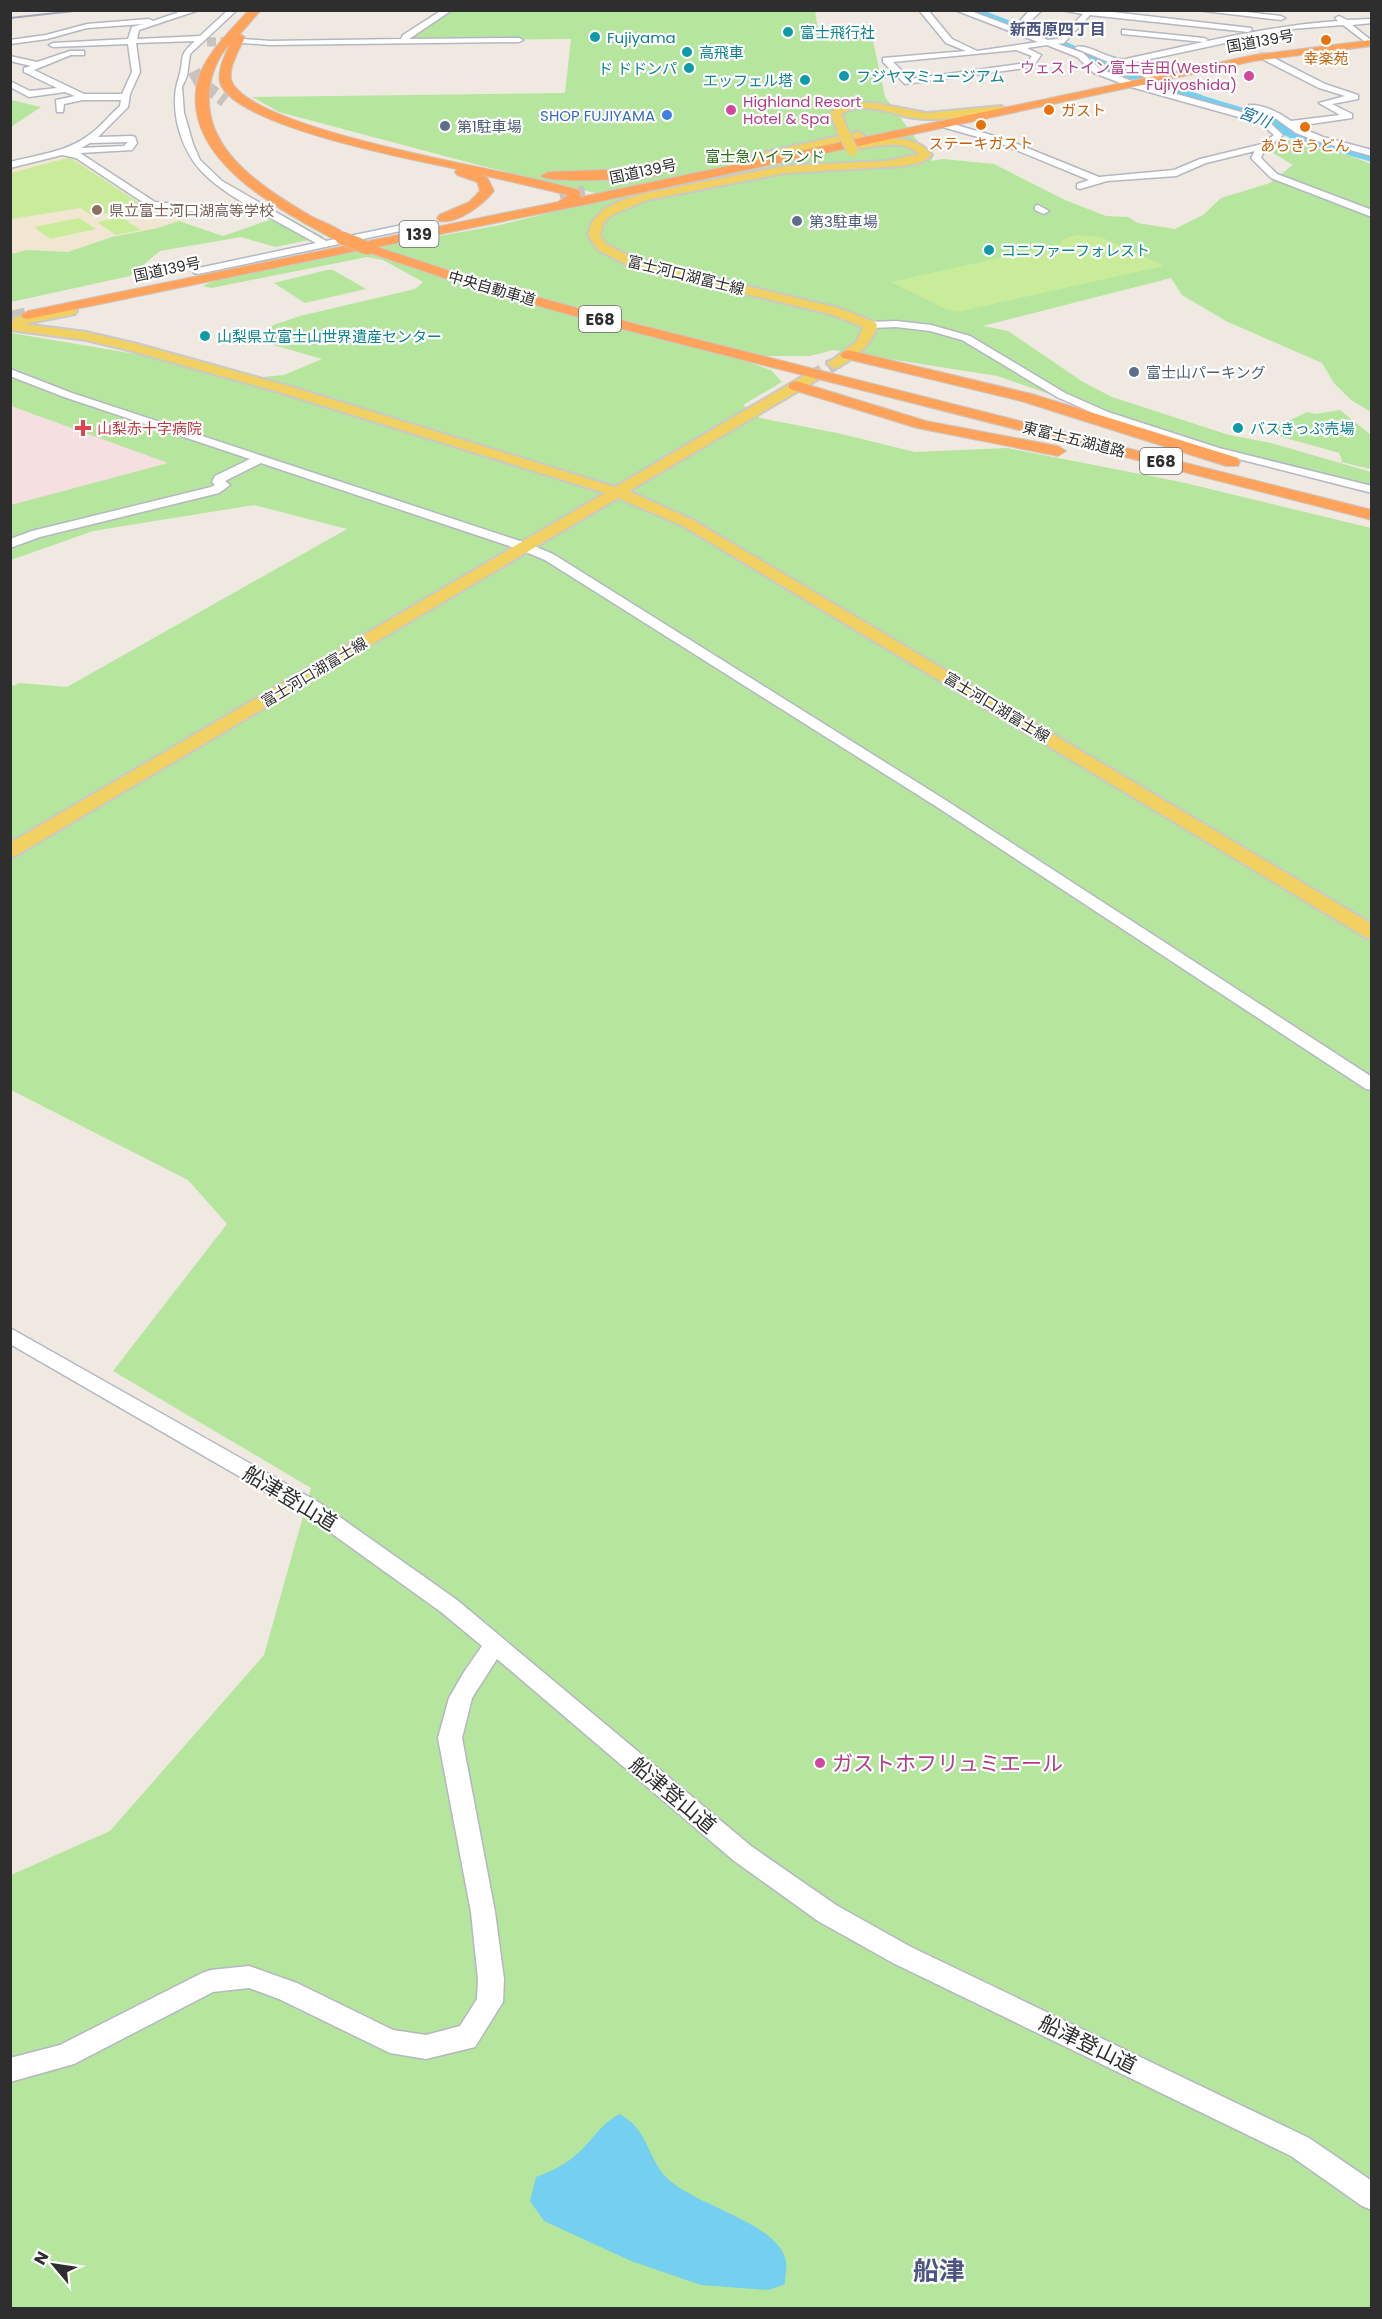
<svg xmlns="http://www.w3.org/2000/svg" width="1382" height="2319" viewBox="0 0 1382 2319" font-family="Poppins,'Noto Sans JP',sans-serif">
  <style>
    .education { fill: #f0e6d1 }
    .medical { fill: #f5dfe0 }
    .green { fill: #b6e59e }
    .pitch { fill: #c9ec9a }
    .water { fill: #75cff0 }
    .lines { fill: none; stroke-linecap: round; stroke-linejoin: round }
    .river { fill: #75cff0; fill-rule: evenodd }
    .minor-tunnel { stroke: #c8c4bd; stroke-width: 9; stroke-dasharray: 9 4.5; stroke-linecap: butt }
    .major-tunnel { stroke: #c8c4bd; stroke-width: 14; stroke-dasharray: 14 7; stroke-linecap: butt }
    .highway-tunnel-far1 { stroke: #c8c4bd; stroke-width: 13; stroke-dasharray: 13 6; stroke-linecap: butt }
    .highway-tunnel { stroke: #c8c4bd; stroke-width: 16; stroke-dasharray: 16 8; stroke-linecap: butt }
    .minor-casing { stroke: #b4b7c1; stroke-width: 3 }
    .major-casing { stroke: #c9c9c9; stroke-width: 4 }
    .highway-casing { stroke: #c9c9c9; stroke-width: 2 }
    .minor { fill: #fff; fill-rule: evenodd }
    .major { fill: #f2d163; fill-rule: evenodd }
    .highway { fill: #ffa35c; fill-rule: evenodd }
    .rail { stroke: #a3a6b8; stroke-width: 2 }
    .major-bridge-casing { stroke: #c9c9c9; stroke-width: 13; stroke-linecap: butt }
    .highway-bridge-casing { stroke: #c9c9c9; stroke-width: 14; stroke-linecap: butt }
    .major-bridge { stroke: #f2d163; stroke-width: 11 }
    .highway-bridge { stroke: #ffa35c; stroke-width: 13 }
    .culture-dot { fill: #0f9aa8; stroke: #fff; stroke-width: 2 }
    .food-dot { fill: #e8710a; stroke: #fff; stroke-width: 2 }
    .hotel-dot { fill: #d1479c; stroke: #fff; stroke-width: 2 }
    .shop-dot { fill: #3f7fe0; stroke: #fff; stroke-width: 2 }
    .service-dot { fill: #5c6f8a; stroke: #fff; stroke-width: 2 }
    .education-dot { fill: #8d6e63; stroke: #fff; stroke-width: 2 }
    .health-dot { fill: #e0444e; stroke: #fff; stroke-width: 2 }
    .labels { text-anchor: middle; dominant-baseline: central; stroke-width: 4.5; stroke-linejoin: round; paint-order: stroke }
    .far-culture-label { font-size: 15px; fill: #0d838f; stroke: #fff; text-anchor: start }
    .far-street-label { font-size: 15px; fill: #2e2e2e; stroke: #fff }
    .far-food-label { font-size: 15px; fill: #c56008; stroke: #fff }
    .far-hotel-label { font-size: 15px; fill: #b23c85; stroke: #fff; text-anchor: end }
    .far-shop-label { font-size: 15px; fill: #366cbe; stroke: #fff; text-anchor: end }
    .far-service-label { font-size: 15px; fill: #4e5e75; stroke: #fff; text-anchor: start }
    .far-park-label { font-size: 15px; fill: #2c6e1b; stroke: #fff }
    .far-education-label { font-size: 15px; fill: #785e54; stroke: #fff; text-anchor: start }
    .far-health-label { font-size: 15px; fill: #be3a42; stroke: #fff; text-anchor: start }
    .far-neighbourhood-label { font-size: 16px; font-weight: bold; fill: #4d5680; stroke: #fff }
    .far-water-label { font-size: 16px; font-style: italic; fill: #0d6fa3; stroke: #fff }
    .shield { fill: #fff; stroke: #6d6d6d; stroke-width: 1.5 }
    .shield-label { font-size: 16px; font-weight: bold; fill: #2e2e2e }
    .near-street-label { font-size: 21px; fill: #2e2e2e; stroke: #fff }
    .near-hotel-label { font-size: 21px; fill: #b23c85; stroke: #fff; text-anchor: start }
    .near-quarter-label { font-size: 26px; font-weight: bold; fill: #4d5680; stroke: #fff }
  </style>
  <rect width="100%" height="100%" fill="#efe9e1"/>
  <path class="education" d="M60 153 76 157 151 208 188 211 183 227 11 266 10 167Z"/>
  <path class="medical" d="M10 391 227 452 11 506Z"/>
  <path class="green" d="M453 11H815L819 36H872L885 97 919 143 934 154 931 161 943 159 994 164 1065 200 1106 216 1128 217 1138 223 1175 229 1203 215 1221 198 1270 183 1293 165 1262 146 1273 136 1351 156 1371 164V412L1351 400 1334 383 1322 363 1226 321 1182 295 1171 278 983 326 1008 331 1083 382 1112 397 1229 435 1271 443 1371 472V487L1163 433 997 376 833 350 810 356H762L745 361 771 370 782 382 743 405 760 418 837 433 915 452 1007 448 1181 482 1371 528V2308H11V1875L110 1831 264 1655 311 1488 113 1371 227 1224 188 1180 11 1090 10 687 19 683 67 687 347 529 254 505 93 531 11 560V505L168 463 11 406V333L165 359 230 380 284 375 322 359 263 342 273 325 300 316 415 289 423 282 383 260 367 257 211 288 203 286 218 279 346 253 500 225 612 197 482 166 279 112 252 97 565 93 571 39 411 40 413 36Z
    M11 100 41 107 11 127Z
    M284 215 324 237 275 247 241 237 160 251 130 276 11 302V254L27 250 68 252 112 237 158 228 179 221 223 236Z
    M327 270H333L366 289 305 303 274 283Z
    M1340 410 1371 435V469L1341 462 1342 460 1339 453 1265 432 1307 412 1315 414Z"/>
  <path class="pitch" d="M68 158 72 159 144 206 93 216 80 208 11 219V173Z
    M121 217 141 230 116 235 97 222Z
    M79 218 96 229 50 239 34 227Z
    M1077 235 1101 237 1164 266 958 312 945 309 891 282 1060 244 1063 239Z"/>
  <path class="water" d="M620 2114C625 2118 631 2121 635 2126 648 2140 652 2163 666 2177 692 2205 778 2222 786 2261 787 2268 785 2277 785 2284L769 2290 701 2285 631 2261 544 2221 530 2201 536 2177C552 2171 565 2165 578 2153 593 2140 602 2122 620 2114Z"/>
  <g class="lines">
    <path class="river" d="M965 10H982L1071 44 1112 63 1207 97 1267 115 1300 132 1372 154V162L1290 138 1257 121 1197 103 1104 69 1063 50Z"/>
    <path class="minor-tunnel" d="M207 42 243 41"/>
    <path class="major-tunnel" d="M810 378 834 364"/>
    <path class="highway-tunnel-far1" d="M194 71 200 82 225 101
      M560 197 585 192"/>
    <path class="highway-tunnel" d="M10 319 28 315"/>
    <defs>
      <path id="minor" d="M185 10H199L139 30 137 39 200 36 228 10H237L190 54 187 76 182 87 184 113 193 144 200 160 222 181 326 241 407 224 412 227 410 229 198 274 194 273V269L316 243 254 209 199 212 150 207 76 158 62 155 10 168V162C37 155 67 152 89 135 101 127 109 115 120 106L121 100H83L64 104 63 112H57L56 100 75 96 65 92 29 97 10 87V81L30 91 57 88 24 72V68L31 66 10 61V56L37 62 70 51H84V55H71L34 70 84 94H122L132 72 128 44 53 47 49 45 53 43 128 39 132 27 143 24 87 28 47 39 10 44V40L46 35 87 24 149 19 153 21ZM195 41C177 57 185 57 179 77 174 91 174 106 177 122 187 166 209 181 245 204L199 206 155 202 80 153 132 150 137 143 135 137 132 136 98 137 128 107 130 94 140 72 136 43ZM128 142 124 146 81 148 90 143Z
        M442 10H452L409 39 519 38 523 40 519 42 270 45 243 43 239 41 243 39 270 41 401 39 403 35Z
        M919 10H928L952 39 977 51 1038 42 955 10H968L1048 40 1058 39 1083 14 1061 10H1095L1251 28 1252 30 1248 32 1090 15 1064 43 1058 44 1083 53 1100 69 1137 83 1266 119 1283 135 1264 151 1261 158 1277 174 1372 210V217L1271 178 1251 158 1255 151 1206 163 1176 176 1107 181 1080 189 1077 188V184L1089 180 999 143 939 126 938 124 942 121 1005 139 1099 177 1174 170 1200 159 1262 144 1274 135 1260 123 1131 87 1094 73 1077 57 1047 45 1027 48 1041 55 1033 67 905 84 883 62V58L966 51 946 43ZM1016 50 1032 56 1027 63 910 79 893 62Z
        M1030 10 1041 11 1023 28H1017V24Z
        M1196 10H1229L1281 16 1285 18 1281 20Z
        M1339 16 1347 20 1372 19V23L1352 25 1372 41V47L1343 25 1291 29 1127 64 1176 84V88L1173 89 1075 48C1085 41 1111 62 1126 59 1196 44 1266 26 1338 21L1335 18Z
        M1125 30 1204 38 1208 40 1204 42 1122 34V30Z
        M1260 54H1266L1325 84 1358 95V99L1332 104 1352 114V118L1297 126 1323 137 1372 150V156L1317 141 1296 133 1275 118 1249 109V105C1263 104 1280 113 1291 121L1340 115 1319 103 1345 96 1319 88 1260 58Z
        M1038 205 1049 211 1044 214 1035 210V206Z
        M896 321 931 325 970 336 1065 393 1108 412 1219 448 1372 486V493L1211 452 1100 416 1057 397 962 340 930 331 896 327 870 328 865 325 870 322Z
        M10 369 72 393 529 544 553 554 947 801 1372 1077V1090L1366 1089 937 807 545 560 521 550 261 463 225 481 230 485 219 493 40 537 10 548V539L32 531 211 487 215 485 212 482 215 476 250 459 64 397 10 376Z
        M10 1328 320 1503 457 1600 751 1846 836 1905 911 1947 1309 2138 1372 2181V2210L1362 2206 1291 2156 893 1963 818 1921 733 1860 497 1659 472 1698 462 1738 495 1912 504 1979 503 2002 475 2047 426 2059 390 2053 279 1999 249 1988 213 1992 74 2064 10 2082V2058L60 2045 202 1973 211 1970 249 1966 297 1983 393 2030 426 2035 460 2026 477 1999 478 1979 471 1912 438 1738 449 1698 464 1672 482 1646 441 1612 306 1515 10 1344Z"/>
      <path id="major" d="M852 102 874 103 927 113 1001 106 1006 109 1001 112C970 116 939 123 908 117 888 112 860 101 841 114L848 130 846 132H838L830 113 839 106Z
        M858 132 864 135 862 137 757 160 751 157 757 154Z
        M878 138C898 138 919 138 932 155L922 162 904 166 785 173 647 200 612 215 604 222 600 235 606 244 637 260 839 308 875 322 877 325C872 346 856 356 839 367L834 368 827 364 857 341 863 327 830 314 629 266 598 250 588 235 592 222 604 209 622 200 646 193 785 166 886 161 919 154C898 133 857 156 843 146L849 143Z
        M70 307 75 308 77 311 75 314 24 324 86 332 137 344 292 387 615 487 805 375H815L817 378 815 381 629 491 693 520 1372 924V939L1365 937 683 526 618 498 17 855 10 857V843L605 493 282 393 128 350 86 340 10 330V322H13L14 318Z"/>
      <path id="highway" d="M249 10H261L240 34 245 37C240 49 225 72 233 84 263 131 488 167 548 182L579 190 581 197 1254 55 1372 40V46L1254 61 588 204 377 247 490 284 632 323 1372 510V520L622 329 480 290 361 250 28 319 23 318 21 315 28 311 558 202 568 195 478 174 487 177 494 191C484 204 457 225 439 221L437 218 439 215 469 202 480 191 477 182 457 175 455 172 457 169C414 160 234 126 220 83 217 70 225 55 230 44 217 57 209 79 209 98 208 154 266 189 309 215 321 222 340 227 349 238L342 242 337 241C282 211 182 161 197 84 202 57 231 30 249 10Z
        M655 168 660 169 662 172 660 175C644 179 550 184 541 176L548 172Z
        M848 350 1032 394 1238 458 1240 462 1238 466H1226L1021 401 843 358 840 355 843 352Z
        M796 381 926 421 1058 446 1066 451 1058 456 917 428 790 389 788 386 790 383Z"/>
    </defs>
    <use href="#minor" class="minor-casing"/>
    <use href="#major" class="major-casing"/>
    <use href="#highway" class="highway-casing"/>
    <use href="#minor" class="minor"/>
    <use href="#major" class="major"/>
    <use href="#highway" class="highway"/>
    <path class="rail" d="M10 18 83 10"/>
    <defs>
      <path id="major-bridge" d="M842 130 852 150"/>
      <path id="highway-bridge" d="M342 238 367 248"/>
    </defs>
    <use href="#major-bridge" class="major-bridge-casing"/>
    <use href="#highway-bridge" class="highway-bridge-casing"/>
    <use href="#major-bridge" class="major-bridge"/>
    <use href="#highway-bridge" class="highway-bridge"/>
  </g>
  <g class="culture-dot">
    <circle cx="788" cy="32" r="6"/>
    <circle cx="595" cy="37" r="6"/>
    <circle cx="687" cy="52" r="6"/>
    <circle cx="689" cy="68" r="6"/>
    <circle cx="844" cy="76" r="6"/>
    <circle cx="805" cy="80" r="6"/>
    <circle cx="989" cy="250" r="6"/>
    <circle cx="205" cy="336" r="6"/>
    <circle cx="1238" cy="428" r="6"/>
  </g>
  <g class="food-dot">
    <circle cx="1326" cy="40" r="6"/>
    <circle cx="1049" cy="110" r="6"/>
    <circle cx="981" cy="125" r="6"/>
    <circle cx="1305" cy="127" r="6"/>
  </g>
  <g class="hotel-dot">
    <circle cx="1249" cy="76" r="6"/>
    <circle cx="731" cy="110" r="6"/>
    <circle cx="820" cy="1763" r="6"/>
  </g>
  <circle class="shop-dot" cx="667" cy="115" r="6"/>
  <g class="service-dot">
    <circle cx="445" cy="126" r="6"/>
    <circle cx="797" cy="221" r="6"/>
    <circle cx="1134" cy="372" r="6"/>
  </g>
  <circle class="education-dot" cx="97" cy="210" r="6"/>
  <path class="health-dot" d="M80 419h6v6h6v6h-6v6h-6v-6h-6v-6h6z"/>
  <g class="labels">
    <g class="far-culture-label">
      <text x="800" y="32">富士飛行社</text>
      <text x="607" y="37">Fujiyama</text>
      <text x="699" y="52">高飛車</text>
      <text x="677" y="68" text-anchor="end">ド ドドンパ</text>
      <text x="856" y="76">フジヤマミュージアム</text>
      <text x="793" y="80" text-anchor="end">エッフェル塔</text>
      <text x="1001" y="250">コニファーフォレスト</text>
      <text x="217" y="336">山梨県立富士山世界遺産センター</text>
      <text x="1250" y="428">バスきっぷ売場</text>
    </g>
    <g class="far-street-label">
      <text transform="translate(1260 41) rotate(-10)">国道139号</text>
      <text transform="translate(643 171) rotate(-12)">国道139号</text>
      <text transform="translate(167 269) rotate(-12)">国道139号</text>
      <text transform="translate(686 275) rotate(14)">富士河口湖富士線</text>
      <text transform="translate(492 288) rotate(16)">中央自動車道</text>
      <text transform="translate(1074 439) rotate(14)">東富士五湖道路</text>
      <text transform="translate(314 672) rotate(-31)">富士河口湖富士線</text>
      <text transform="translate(997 707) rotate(31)">富士河口湖富士線</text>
    </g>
    <g class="far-food-label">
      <text x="1326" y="58">幸楽苑</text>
      <text x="1061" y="110" text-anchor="start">ガスト</text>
      <text x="981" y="143">ステーキガスト</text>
      <text x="1305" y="145">あらきうどん</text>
    </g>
    <g class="far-hotel-label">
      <text x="1237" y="67">ウェストイン富士吉田(Westinn<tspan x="1237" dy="17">Fujiyoshida)</tspan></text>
      <text x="743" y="101" text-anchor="start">Highland Resort<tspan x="743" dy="17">Hotel &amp; Spa</tspan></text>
    </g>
    <g class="far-shop-label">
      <text x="655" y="115">SHOP FUJIYAMA</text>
    </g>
    <g class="far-service-label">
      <text x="457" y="126">第1駐車場</text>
      <text x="809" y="221">第3駐車場</text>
      <text x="1146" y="372">富士山パーキング</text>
    </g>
    <g class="far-park-label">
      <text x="765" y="156">富士急ハイランド</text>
    </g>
    <g class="far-education-label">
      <text x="109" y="210">県立富士河口湖高等学校</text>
    </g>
    <g class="far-health-label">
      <text x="97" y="428">山梨赤十字病院</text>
    </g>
    <g class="far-neighbourhood-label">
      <text x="1058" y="29">新西原四丁目</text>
    </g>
    <g class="far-water-label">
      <text transform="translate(1255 117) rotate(21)">宮川</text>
    </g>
    <g class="shield">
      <rect x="399.5" y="221" width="39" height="26" rx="4.5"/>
      <rect x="579" y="306" width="42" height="26" rx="4.5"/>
      <rect x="1140" y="448" width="42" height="26" rx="4.5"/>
    </g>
    <g class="shield-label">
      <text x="419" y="234">139</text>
      <text x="600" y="319">E68</text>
      <text x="1161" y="461">E68</text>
    </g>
    <g class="near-street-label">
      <text transform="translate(290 1498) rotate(31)">船津登山道</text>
      <text transform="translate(673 1795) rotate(40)">船津登山道</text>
      <text transform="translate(1088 2044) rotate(26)">船津登山道</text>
    </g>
    <g class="near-hotel-label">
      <text x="832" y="1763">ガストホフリュミエール</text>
    </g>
    <g class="near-quarter-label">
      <text x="939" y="2271">船津</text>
    </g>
  </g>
  <rect width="1382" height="2319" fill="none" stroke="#2e2e2e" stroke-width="24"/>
  <g transform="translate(54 2265) rotate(299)" stroke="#ffffff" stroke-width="4.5" paint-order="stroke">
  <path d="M0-4.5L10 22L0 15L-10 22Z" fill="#2e2e2e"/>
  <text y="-9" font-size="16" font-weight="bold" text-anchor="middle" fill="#2e2e2e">N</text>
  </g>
</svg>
